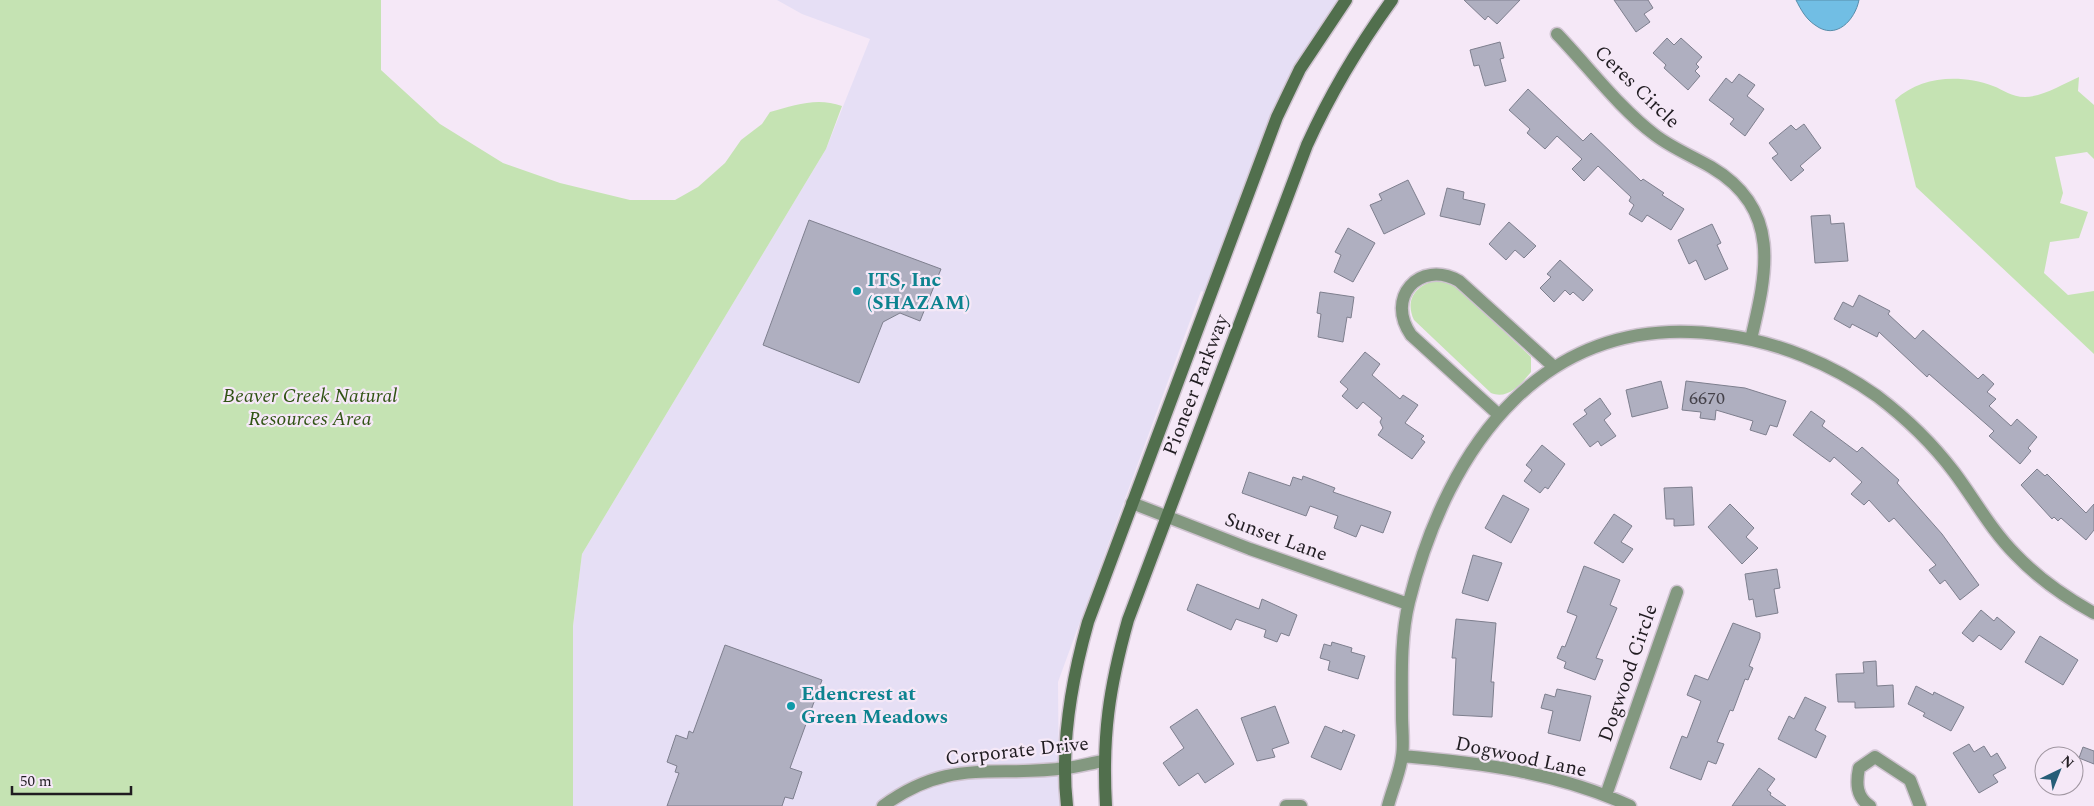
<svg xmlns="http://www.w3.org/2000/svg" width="2094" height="806" viewBox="0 0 2094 806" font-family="Spectral,serif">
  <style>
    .commercial { fill: #e6dff5 }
    .green { fill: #c5e3b3 }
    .water { fill: #71bee4; stroke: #598daa }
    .building { fill: #afafc0; stroke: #7e7f8e }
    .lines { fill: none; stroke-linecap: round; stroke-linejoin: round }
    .street-casing { stroke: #cfc3d0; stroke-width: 15 }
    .secondary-casing { stroke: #cfc3d0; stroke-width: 15 }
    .street { stroke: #839880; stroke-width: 12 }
    .secondary { stroke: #516f4d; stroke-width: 12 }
    .culture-dot { fill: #0f9aa8; stroke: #f5e8f7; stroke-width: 2 }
    .labels { text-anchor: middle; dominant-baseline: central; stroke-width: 4.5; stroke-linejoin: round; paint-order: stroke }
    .number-label { font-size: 18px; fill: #444149 }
    .street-label { font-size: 20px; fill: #201c21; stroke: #f5e8f7 }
    .culture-label { font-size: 20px; font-weight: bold; fill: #0d838f; stroke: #f5e8f7; text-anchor: start }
    .park-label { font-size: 20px; font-style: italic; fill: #305313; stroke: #f5e8f7 }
  </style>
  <rect width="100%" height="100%" fill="#f5e8f7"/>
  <path class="commercial" d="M777 0H1346L1300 69 1210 294 1201 291 1058 682 1059 795 1062 806H573V626L582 554 826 149 870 39 802 14Z"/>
  <path class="green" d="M0 0H381V70L440 124 503 163 560 183 630 200H675L698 187 725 163 741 140 762 124 770 112C795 105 817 97 842 106L826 149 582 554 573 626V806H0Z
    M2079 77 2078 91 2094 105V159L2087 152 2055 157 2063 193 2060 203 2088 212 2079 238 2050 242 2044 273 2068 295 2094 291V354L1916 187 1895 100C1921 76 1960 74 1993 86 2004 90 2011 97 2025 97 2042 97 2063 84 2079 77Z
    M1438 280 1456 286 1531 357V372C1521 384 1508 400 1491 393L1414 320C1404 299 1417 284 1438 280Z"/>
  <path class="water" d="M1796 0H1859C1855 20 1836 41 1815 25 1806 19 1801 10 1796 0Z"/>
  <path class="building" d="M1464 0H1520L1497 24 1488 16 1485 20Z
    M1614 0H1648L1653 8 1644 14 1650 22 1636 32Z
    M1667 38 1674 45 1681 38 1702 57 1696 64 1699 67 1695 71 1700 76 1688 90 1664 68 1666 65 1653 53Z
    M1500 42 1504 58 1500 59 1506 81 1485 86 1479 65 1474 66 1470 50Z
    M1739 74 1755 85 1747 96 1764 109 1745 136 1730 124 1734 119 1709 100 1726 78 1732 83Z
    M1528 89 1583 141 1591 133 1641 181 1643 179 1664 193 1662 195 1684 209 1671 230 1647 215 1642 222 1629 214 1634 205 1629 201 1631 197 1598 166 1584 181 1572 169 1582 159 1557 136 1545 149 1527 133 1530 129 1509 110Z
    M1804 124 1821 148 1800 166 1804 170 1791 181 1772 158 1778 154 1769 143 1791 125 1796 130Z
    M1408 180 1425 214 1384 234 1370 205 1382 200 1379 194Z
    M1447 188 1464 192 1463 199 1485 204 1480 225 1440 216Z
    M1830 215 1831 224 1844 223 1848 261 1815 263 1811 216Z
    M809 220 941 269 920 321 900 313 883 322 859 383 763 345Z
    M1509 222 1536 246 1524 258 1515 250 1506 260 1489 244Z
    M1712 224 1721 243 1717 245 1728 269 1705 280 1696 260 1689 264 1678 240Z
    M1348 228 1375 243 1353 282 1334 272 1341 255 1335 252Z
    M1560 260 1593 290 1583 301 1573 292 1570 295 1565 290 1554 302 1540 288 1551 277 1547 274Z
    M1320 292 1354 297 1351 318 1347 317 1343 342 1318 337 1321 314 1317 313Z
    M1859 295 1890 311 1888 314 1915 339 1923 330 1978 379 1983 374 1994 384 1987 392 1996 399 1989 406 2011 426 2017 419 2037 437 2028 448 2031 451 2020 464 1989 436 1994 431 1929 374 1927 377 1879 332 1877 337 1852 324 1850 328 1834 319 1843 302 1853 307Z
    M1365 352 1380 364 1372 375 1400 399 1403 395 1418 405 1405 423 1424 436 1421 439 1425 442 1412 459 1378 435 1383 428 1380 422 1382 418 1363 402 1357 409 1342 396 1348 389 1340 382Z
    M1661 381 1668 408 1632 417 1626 390Z
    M1686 381 1745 388 1786 401 1777 427 1770 425 1766 435 1750 430 1753 421 1716 410 1715 420 1700 418 1701 412 1682 410Z
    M1600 398 1611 414 1604 420 1616 436 1601 446 1598 441 1590 447 1573 424 1587 414 1584 410Z
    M1811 411 1825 421 1822 426 1857 452 1862 447 1899 480 1897 483 1942 534 1979 585 1960 600 1945 580 1940 584 1929 570 1936 565 1894 518 1889 522 1869 500 1864 505 1851 494 1862 482 1834 457 1830 462 1793 435Z
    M1542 445 1565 464 1548 489 1545 487 1540 493 1524 481 1532 470 1526 465Z
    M2037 469 2045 476 2047 474 2086 513 2094 504V530L2086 540 2061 518 2058 521 2054 517 2052 519 2021 485Z
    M1249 472 1290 486 1293 477 1302 480 1303 476 1335 488 1333 492 1391 512 1383 533 1361 525 1356 537 1334 528 1338 516 1310 506 1306 516 1242 493Z
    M1692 487 1694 525 1674 526V519H1666L1664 488Z
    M1503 495 1529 509 1511 543 1485 528Z
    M1730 504 1754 528 1746 537 1758 548 1742 564 1708 527Z
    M1614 514 1632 526 1621 542 1633 549 1623 563 1594 543Z
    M1473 555 1502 563 1488 601 1462 593Z
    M1584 566 1620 580 1610 605 1617 608 1596 658 1603 660 1595 680 1564 668 1566 662 1557 658 1562 646 1565 647 1577 616 1567 612Z
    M1777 569 1780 588 1774 589 1778 613 1756 617 1753 599 1749 600 1745 574Z
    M1197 584 1259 609 1262 599 1297 615 1289 636 1281 633 1277 642 1264 637 1266 630 1236 619 1231 630 1187 610Z
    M1981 610 1994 621 1997 617 2015 632 2001 650 1979 635 1973 642 1962 633Z
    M1456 619 1496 623 1491 682H1494L1492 717 1453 715 1456 658H1452Z
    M1733 623 1760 633V638L1749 666 1753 668 1748 680 1745 679 1733 711 1730 710 1717 742 1724 744 1716 764 1708 761 1701 780 1670 768 1682 736 1687 738 1701 701 1687 695 1695 675 1708 680Z
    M2040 636 2078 660 2063 685 2025 662Z
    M1332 642 1352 648 1351 652 1365 656 1358 679 1328 670 1330 661 1320 658 1324 644 1331 646Z
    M725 645 822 680 790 768 802 772 793 799 785 797 782 806H667L679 773 675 772 677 766 667 762 676 735 687 739 689 731 693 733Z
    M1876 661 1877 686 1893 685 1894 707 1855 708V702H1838L1836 674 1864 673 1863 662Z
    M1916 686 1933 695 1934 692 1964 707 1951 731 1923 716 1925 713 1908 704Z
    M1557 689 1591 696 1580 741 1548 733 1553 711 1541 708 1545 694 1555 697Z
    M1805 697 1826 707 1815 730 1826 736 1816 758 1778 739 1789 716 1794 719Z
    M1275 706 1289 743 1272 749 1275 757 1257 761 1241 718Z
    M1197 709 1234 764 1205 783 1198 773 1179 786 1163 763 1184 748 1170 727Z
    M1325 726 1342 733 1343 730 1355 735 1341 770 1311 757Z
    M1969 744 1974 752 1984 746 1991 757 1997 753 2006 768 1993 775 1998 782 1979 793 1953 753Z
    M2083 747 2094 751V764L2079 758Z
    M1759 768 1775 779 1767 790 1771 793 1770 795 1786 806H1732Z"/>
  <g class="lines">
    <defs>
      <path id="street" d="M1557 34C1587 65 1620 109 1655 135 1672 148 1692 156 1711 167 1782 209 1767 272 1751 339
        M1499 415 1411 335C1385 298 1419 259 1459 281L1554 367
        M1132 503 1250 549 1408 604
        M1402 756C1480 763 1558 772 1630 806
        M1606 795 1677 592
        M883 806C950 757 992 778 1066 768 1078 767 1091 763 1103 761
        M1286 806H1301
        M1388 806C1392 790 1400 773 1402 756 1404 744 1402 729 1402 716 1402 679 1400 638 1409 602 1448 445 1545 309 1724 335 1778 342 1832 364 1877 396 1906 418 1932 443 1954 472 1975 500 1991 530 2016 555 2039 579 2065 597 2094 613
        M1870 806C1856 797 1856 783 1859 768L1875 757 1910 780 1920 806"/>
      <path id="secondary" d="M1067 806C1060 744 1071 682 1088 622L1277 117 1300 69 1346 0
        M1106 806C1102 736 1109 688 1128 620L1307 145C1331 92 1358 47 1392 0"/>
    </defs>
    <use href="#street" class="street-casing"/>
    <use href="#secondary" class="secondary-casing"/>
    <use href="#street" class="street"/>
    <use href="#secondary" class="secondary"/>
  </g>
  <g class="culture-dot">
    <circle cx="857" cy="291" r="5"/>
    <circle cx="791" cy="706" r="5"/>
  </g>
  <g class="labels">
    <g class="number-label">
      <text x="1707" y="398">6670</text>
    </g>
    <g class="street-label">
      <text transform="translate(1637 87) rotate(44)">Ceres Circle</text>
      <text transform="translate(1196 385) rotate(-69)">Pioneer Parkway</text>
      <text transform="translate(1276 537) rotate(20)">Sunset Lane</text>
      <text transform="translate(1628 673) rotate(-71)">Dogwood Circle</text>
      <text transform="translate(1017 751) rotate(-6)">Corporate Drive</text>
      <text transform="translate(1521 757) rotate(12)">Dogwood Lane</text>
    </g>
    <g class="culture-label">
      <text x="867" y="280">ITS, Inc<tspan x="867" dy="23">(SHAZAM)</tspan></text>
      <text x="801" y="694">Edencrest at<tspan x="801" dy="23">Green Meadows</tspan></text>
    </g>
    <g class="park-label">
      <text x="310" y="396">Beaver Creek Natural<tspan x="310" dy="23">Resources Area</tspan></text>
    </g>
  </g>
  <g transform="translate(2059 771) rotate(43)"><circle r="24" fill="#f5e8f7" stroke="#a096a1"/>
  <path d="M0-4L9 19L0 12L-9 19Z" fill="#265e78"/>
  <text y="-8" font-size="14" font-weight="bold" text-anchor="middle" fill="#201c21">N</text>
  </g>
  <path d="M12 786v8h119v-8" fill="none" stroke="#201c21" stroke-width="2.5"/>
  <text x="20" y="786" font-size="15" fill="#201c21" stroke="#f5e8f7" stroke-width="4" paint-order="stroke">50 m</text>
</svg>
